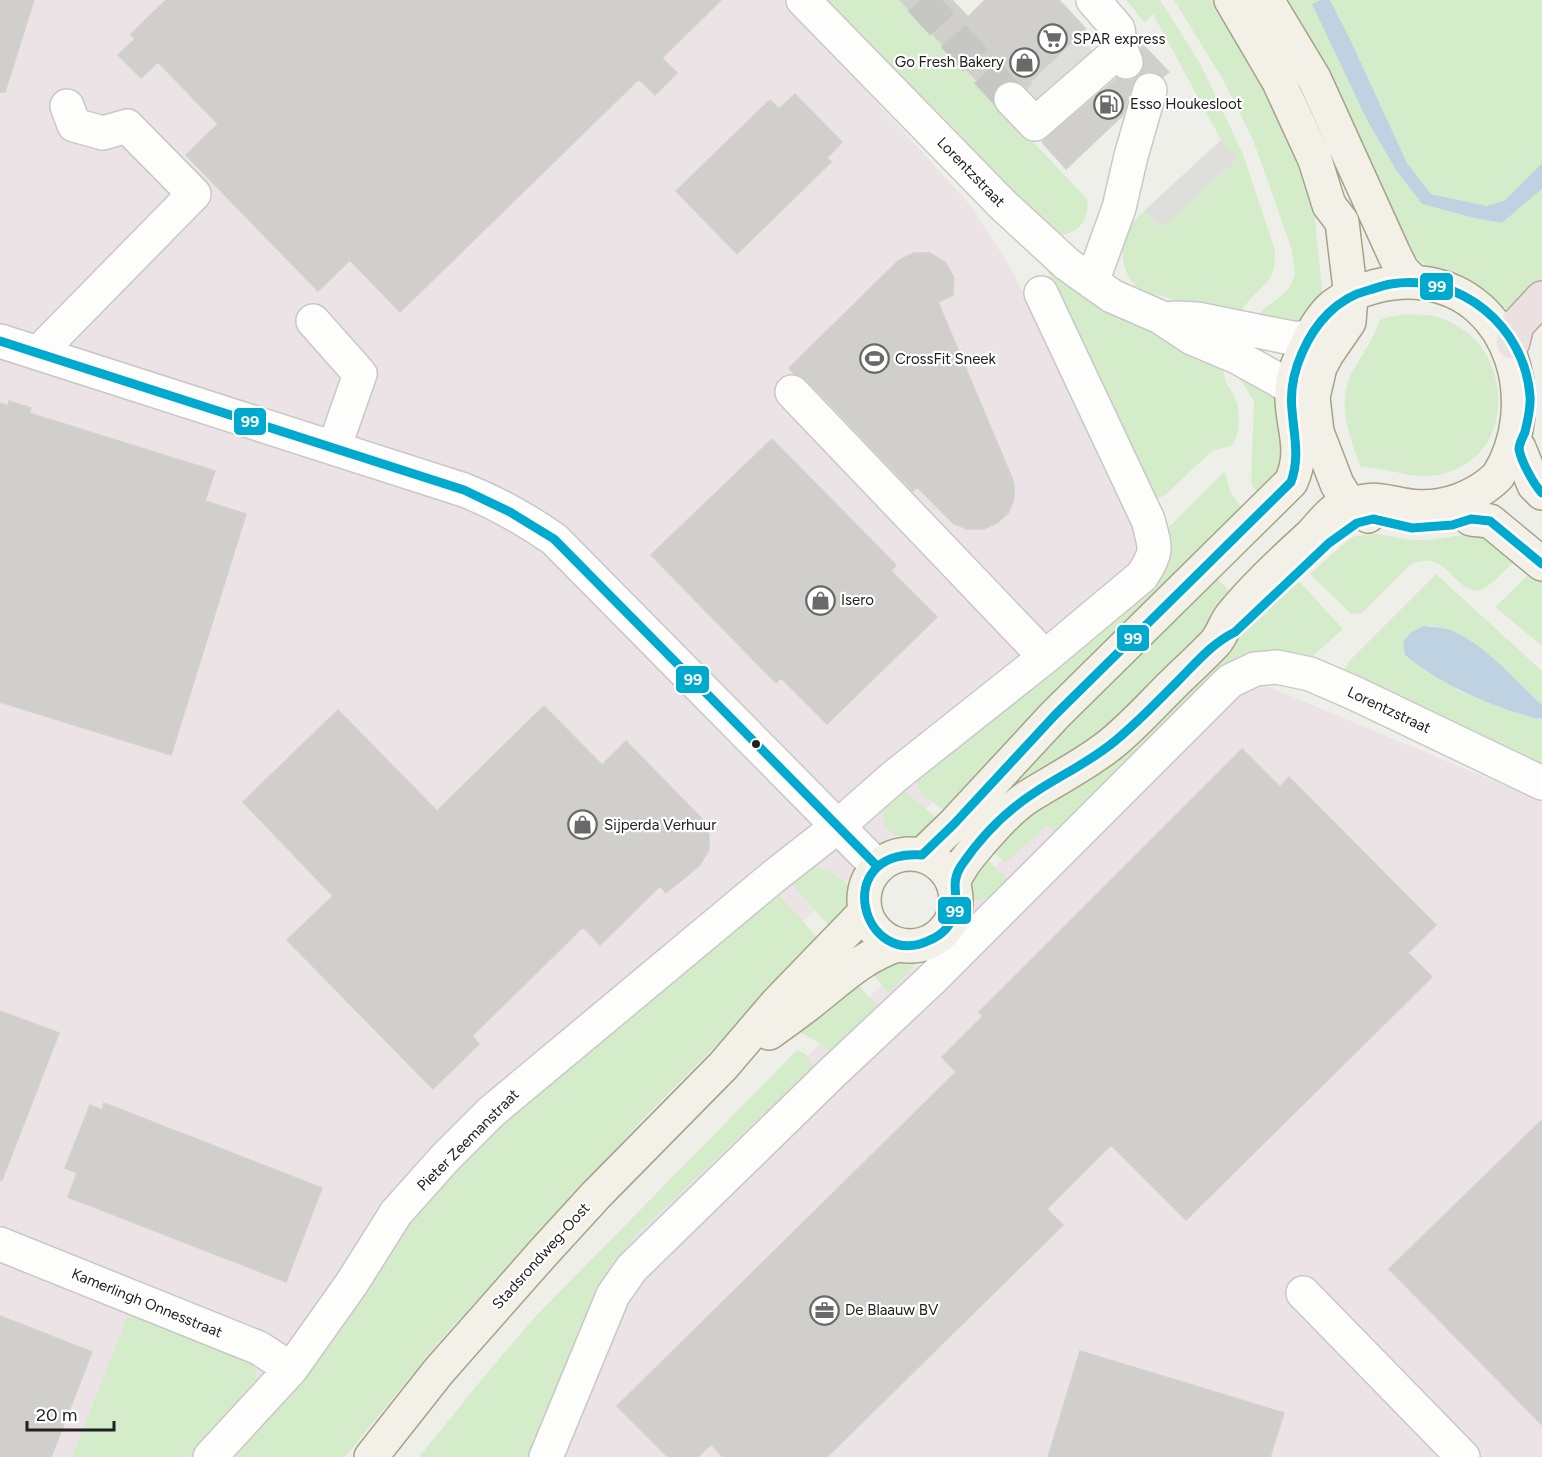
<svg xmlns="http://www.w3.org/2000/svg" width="1542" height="1457" viewBox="0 0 1542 1457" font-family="Figtree,sans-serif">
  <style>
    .residential { fill: #dededb }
    .industrial { fill: #ece3e6 }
    .grass { fill: #d5eccb }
    .water { fill: #bfd2e1 }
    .building { fill: #d0cfcb; stroke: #d2d1cb; stroke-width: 1.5 }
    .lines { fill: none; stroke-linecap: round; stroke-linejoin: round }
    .minor-tunnel { stroke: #c6c6c2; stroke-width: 33; stroke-dasharray: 33 16; stroke-linecap: butt }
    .minor-casing { stroke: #c8c8c6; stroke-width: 36 }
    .major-casing { stroke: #a5a386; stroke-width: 36 }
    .highway-casing { stroke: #c3a3a4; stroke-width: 36 }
    .minor { stroke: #fdfdfc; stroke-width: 33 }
    .major { stroke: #f2f0e7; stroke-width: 33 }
    .highway { stroke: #ebe1e1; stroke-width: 33 }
    .bus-1-casing { stroke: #fff; stroke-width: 14 }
    .bus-1 { stroke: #00a9ce; stroke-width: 9 }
    .bus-dot { fill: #212121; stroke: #fff; stroke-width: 2 }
    .labels { text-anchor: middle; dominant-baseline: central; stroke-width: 4.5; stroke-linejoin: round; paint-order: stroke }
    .poi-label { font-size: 15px; fill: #212121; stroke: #fff; text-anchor: start }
    .street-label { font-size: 15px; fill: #212121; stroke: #fff }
    .line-badge { stroke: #fff; stroke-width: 2 }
    .badge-label { font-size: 16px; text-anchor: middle; font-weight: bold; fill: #fff }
  </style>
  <rect width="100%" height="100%" fill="#efefea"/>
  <path class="residential" d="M1079 35 1096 55 1040 107 1022 89Z
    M1221 140 1238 159 1162 228 1145 210Z"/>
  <path class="industrial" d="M0 0H784L971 206 1010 267 1165 582 944 792 401 1291 279 1457H0Z
    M1219 666 1542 801V1457H445L617 1239 890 977 942 955 968 928 973 909 972 893 1032 826Z"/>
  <path class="grass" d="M824 0H899L1087 199C1090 220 1079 233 1058 236Z
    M1126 0H1160L1201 65 1243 154 1275 250C1275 276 1272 278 1254 295 1247 302 1242 310 1236 317L1143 291C1121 280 1118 247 1129 228 1133 221 1140 215 1145 210L1162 228 1238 159 1221 140 1153 14 1145 23Z
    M1174 0H1212L1244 49 1284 123 1310 189 1315 219 1322 288 1320 298 1301 323 1255 324 1262 310 1286 292 1291 284 1295 275 1292 250 1252 137 1222 78Z
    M1278 0H1320L1313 4 1367 120 1396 170 1422 204 1474 218 1502 223 1542 189V281L1509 312 1489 293 1467 279 1431 269 1415 257 1400 240Z
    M1330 0H1542V163L1505 200 1487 206 1431 194 1407 163 1350 39Z
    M1046 268 1078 290 1226 362C1220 379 1228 383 1235 398 1241 411 1240 434 1232 446L1213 450 1165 495 1157 499Z
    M1407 314C1416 315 1426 314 1434 316 1449 319 1471 333 1480 345 1512 389 1503 457 1446 473 1415 482 1392 468 1361 467 1349 438 1335 399 1354 369 1364 352 1373 338 1380 320L1387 317Z
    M1239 377 1275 393 1285 467 1258 493 1252 485 1251 474 1254 402Z
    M1225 471 1230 492 1248 515 948 814 919 791 917 780 956 746 1168 548V528Z
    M1372 533 1411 540H1430L1469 534H1480L1518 557 1495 581 1479 591C1451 590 1448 549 1411 564L1362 613 1351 614 1310 574 1352 537Z
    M1534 569 1542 577V646L1495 607Z
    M1436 574 1542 671V705C1515 680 1463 621 1424 626 1419 627 1415 630 1411 632L1457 690 1508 710 1537 719 1542 718V770L1343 671 1351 659Z
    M1214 576 1237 598 1092 743 989 817 1015 773Z
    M1297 579 1343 629 1313 656H1273L1058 834 1047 825 1006 863 989 849 1184 689Z
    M901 788 942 822C938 825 932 831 926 833 904 842 879 836 883 807Z
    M981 853 1011 883C996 894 989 903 969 899V881Z
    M806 867C824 867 835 873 848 885L846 895 849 912 832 929 789 881Z
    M777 892 820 941 649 1113 595 1171 437 1344 345 1457H225L415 1208 507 1117Z
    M894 957H920L917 963 889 993 869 970Z
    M853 979 877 1006 830 1051 816 1041 796 1030Z
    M797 1050 806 1054 813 1067 637 1234 611 1265 533 1457H419L482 1379 534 1318Z
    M128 1314 252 1362 256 1372 255 1385 188 1457H72Z"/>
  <path class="water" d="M1320 0H1330L1350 39 1407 163 1431 194 1487 206 1505 200 1542 163V189L1502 223 1474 218 1422 204 1396 170 1367 120 1312 4Z
    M1423 626C1434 627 1445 627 1455 632 1487 647 1516 681 1542 705V718L1537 719C1489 705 1444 687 1405 655L1403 642 1411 632Z"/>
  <path class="building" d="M0 0H34L5 92H0Z
    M166 0H721L662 58 677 73 655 95 639 79 400 312 350 260 318 291 186 155 218 124 158 62 141 78 118 55 135 39 131 34Z
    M900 0H952L968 17 985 0H1059L1086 29 1030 82 1031 84 1027 88 1017 81H1006L998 86 993 98Z
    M1143 45 1169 72 1163 77 1155 72H1146L1137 76 1144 65 1141 48Z
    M1137 76 1132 85 1123 115 1066 169 1042 142 1117 78 1124 81 1132 80Z
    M795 94 842 142 827 158 831 162 737 254 676 191 770 100 779 109Z
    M913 253H930L945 262 954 278 953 295 938 302 1014 483V499L1008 513 997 523 983 529H967L953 523 917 487 913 491 806 379 794 374 789 368 898 261Z
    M9 401 31 408 29 413 215 471 205 501 246 514 171 755 0 702V403L8 406Z
    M772 439 896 565 891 571 937 617 827 724 781 678 776 683 651 555Z
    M544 706 602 765 626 741 703 820 709 835V850L699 866 666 893 660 886 600 945 583 927 472 1036 479 1044 433 1089 287 940 333 896 243 802 338 710 437 811Z
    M1242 749 1280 787 1289 777 1436 925 1408 953 1432 977 1186 1220 1111 1145 1047 1209 1063 1225 827 1457H723L711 1444 698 1457H668L617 1406 956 1072 942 1057 983 1016 979 1012Z
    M0 1011 59 1033 2 1180H0Z
    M104 1103 322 1188 286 1282 68 1197 77 1173 65 1168 90 1105 102 1110Z
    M1542 1120V1425L1389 1269Z
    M0 1316 92 1352 51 1457H0Z
    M1080 1351 1284 1413 1270 1457H1048Z"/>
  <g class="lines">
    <path class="minor-tunnel" d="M920 0 1011 99"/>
    <defs>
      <path id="minor" d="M803 0 1003 205 1067 264 1112 296 1160 317 1192 338 1237 357 1291 387
        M1093 0 1118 29 1121 49 1126 62
        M1011 99 1035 124 1121 49
        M1092 282 1119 208 1131 156 1150 90
        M1174 318 1197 319 1297 339 1312 335
        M313 321 360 374 334 448
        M0 341 464 490C497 503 525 519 554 539L877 866
        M38 353 194 194 127 126 103 133 74 125 67 106
        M792 392 1045 657
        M0 1244 259 1348 291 1369
        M1303 1293 1463 1457
        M210 1457 291 1369 352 1283 396 1213 445 1158 491 1112 773 877 838 826 895 776 1045 657 1142 576C1159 550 1155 548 1148 520L1041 293
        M546 1457 613 1295 632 1268 833 1072 931 980 1230 681 1255 669 1277 667 1310 674 1354 693 1542 783"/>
      <path id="major" d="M1231 0 1279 82 1315 160 1329 205 1342 222 1351 297 1349 322 1327 354 1320 367 1313 397 1317 432 1337 484 1350 505 1368 516
        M1267 0 1314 78 1394 254 1402 270 1413 281
        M1519 448 1534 485 1542 493
        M1471 519 1490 521 1542 564
        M864 900a46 46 0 1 1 92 0a46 46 0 1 1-92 0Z
        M922 855 954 824 1055 715 1291 482C1307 447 1290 424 1292 390 1292 376 1299 361 1305 348 1312 334 1320 317 1333 306 1356 288 1394 279 1423 283 1514 295 1542 406 1498 476 1476 498 1442 510 1411 506 1384 503 1378 495 1350 505 1346 506 1342 506 1338 508 1328 514 1319 527 1311 535 1284 560 1254 587 1231 616 1225 624 1222 635 1215 643 1201 658 1185 672 1170 687 1151 706 1132 727 1111 744 1085 765 1054 780 1026 798 1009 810 995 826 981 842 969 856 960 866 953 883
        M769 1033C783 1023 797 1013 811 1002 839 980 863 956 897 945
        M371 1457 438 1372 543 1253 596 1195 723 1066 777 1003 865 912"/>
      <path id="highway" d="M1513 342 1517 325 1542 298"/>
    </defs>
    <use href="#minor" class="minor-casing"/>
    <use href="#major" class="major-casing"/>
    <use href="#highway" class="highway-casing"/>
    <use href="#minor" class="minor"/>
    <use href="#major" class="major"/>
    <use href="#highway" class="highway"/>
    <defs>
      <path id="bus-1" d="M0 341 464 490 510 512 554 539 877 866
        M1542 493C1534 485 1521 461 1519 449 1519 444 1523 437 1525 432 1528 420 1531 408 1530 396 1525 327 1461 273 1391 284 1384 285 1376 288 1369 290 1337 298 1315 323 1302 353 1294 371 1290 391 1292 410 1294 436 1300 457 1291 482L1055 715 954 824 922 855C828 849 863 973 930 940 942 935 950 927 954 914 960 895 949 885 961 866 980 838 1006 811 1034 793 1061 775 1090 762 1115 741 1137 723 1157 702 1177 682 1196 663 1211 644 1235 632L1329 543 1357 523 1373 519 1412 528 1452 525 1471 519 1490 521 1542 564"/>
    </defs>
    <use href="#bus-1" class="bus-1-casing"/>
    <use href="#bus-1" class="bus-1"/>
  </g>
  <defs>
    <symbol id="supermarket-ring" viewBox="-11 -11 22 22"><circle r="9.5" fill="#fff" stroke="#696967" stroke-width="1.5"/><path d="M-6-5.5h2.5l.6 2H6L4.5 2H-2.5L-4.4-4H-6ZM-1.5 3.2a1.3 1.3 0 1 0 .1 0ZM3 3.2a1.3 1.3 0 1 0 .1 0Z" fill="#696967"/></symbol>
    <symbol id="shop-ring" viewBox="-11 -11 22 22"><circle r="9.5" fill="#fff" stroke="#696967" stroke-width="1.5"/><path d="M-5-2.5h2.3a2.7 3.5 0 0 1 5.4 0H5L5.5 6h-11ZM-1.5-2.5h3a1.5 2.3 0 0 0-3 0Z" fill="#696967"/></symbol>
    <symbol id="fuel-ring" viewBox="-11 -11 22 22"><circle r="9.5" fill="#fff" stroke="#696967" stroke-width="1.5"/><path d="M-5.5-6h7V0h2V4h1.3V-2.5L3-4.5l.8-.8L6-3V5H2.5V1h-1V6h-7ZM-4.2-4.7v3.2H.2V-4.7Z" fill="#696967"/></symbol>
    <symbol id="stadium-ring" viewBox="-11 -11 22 22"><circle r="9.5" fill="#fff" stroke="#696967" stroke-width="1.5"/><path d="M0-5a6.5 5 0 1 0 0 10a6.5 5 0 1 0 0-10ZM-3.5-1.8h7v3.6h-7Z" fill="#696967"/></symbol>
    <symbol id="office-ring" viewBox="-11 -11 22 22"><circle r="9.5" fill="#fff" stroke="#696967" stroke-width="1.5"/><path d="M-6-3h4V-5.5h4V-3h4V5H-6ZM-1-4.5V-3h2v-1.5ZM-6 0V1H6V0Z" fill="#696967"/></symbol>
  </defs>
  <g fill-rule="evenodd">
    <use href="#supermarket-ring" x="1036" y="22" width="33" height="33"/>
    <use href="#shop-ring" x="1008" y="46" width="33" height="33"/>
    <use href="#fuel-ring" x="1092" y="88" width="33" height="33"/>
    <use href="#stadium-ring" x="858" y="342" width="33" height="33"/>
    <use href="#shop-ring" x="804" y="584" width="33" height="33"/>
    <use href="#shop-ring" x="566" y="808" width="33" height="33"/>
    <use href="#office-ring" x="808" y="1294" width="33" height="33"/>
  </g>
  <circle class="bus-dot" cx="756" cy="744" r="5"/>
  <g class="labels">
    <g class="poi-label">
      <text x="1073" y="39">SPAR express</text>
      <text x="1004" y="62" text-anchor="end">Go Fresh Bakery</text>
      <text x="1130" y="104">Esso Houkesloot</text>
      <text x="895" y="359">CrossFit Sneek</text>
      <text x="841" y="600">Isero</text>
      <text x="604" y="825">Sijperda Verhuur</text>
      <text x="845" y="1310">De Blaauw BV</text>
    </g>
    <g class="street-label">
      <text transform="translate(971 172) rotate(46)">Lorentzstraat</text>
      <text transform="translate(1389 710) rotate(25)">Lorentzstraat</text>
      <text transform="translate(468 1140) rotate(-45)">Pieter Zeemanstraat</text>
      <text transform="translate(541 1256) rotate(-48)">Stadsrondweg-Oost</text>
      <text transform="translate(147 1303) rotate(22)">Kamerlingh Onnesstraat</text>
    </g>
  </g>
  <g class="line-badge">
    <rect x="1419" y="272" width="35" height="29" rx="6" fill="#00a9ce"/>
    <rect x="233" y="407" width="34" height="29" rx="6" fill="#00a9ce"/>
    <rect x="1116" y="624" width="34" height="28" rx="6" fill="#00a9ce"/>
    <rect x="675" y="665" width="35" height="29" rx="6" fill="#00a9ce"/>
    <rect x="937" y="896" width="35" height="29" rx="6" fill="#00a9ce"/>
  </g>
  <g class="badge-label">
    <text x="1437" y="292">99</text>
    <text x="250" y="427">99</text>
    <text x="1133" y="644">99</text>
    <text x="693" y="685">99</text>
    <text x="955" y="917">99</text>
  </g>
  <path d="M27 1421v9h87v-9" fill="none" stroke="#212121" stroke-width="3"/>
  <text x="36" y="1421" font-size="18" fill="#212121" stroke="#ffffff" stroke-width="4.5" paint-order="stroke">20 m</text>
</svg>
